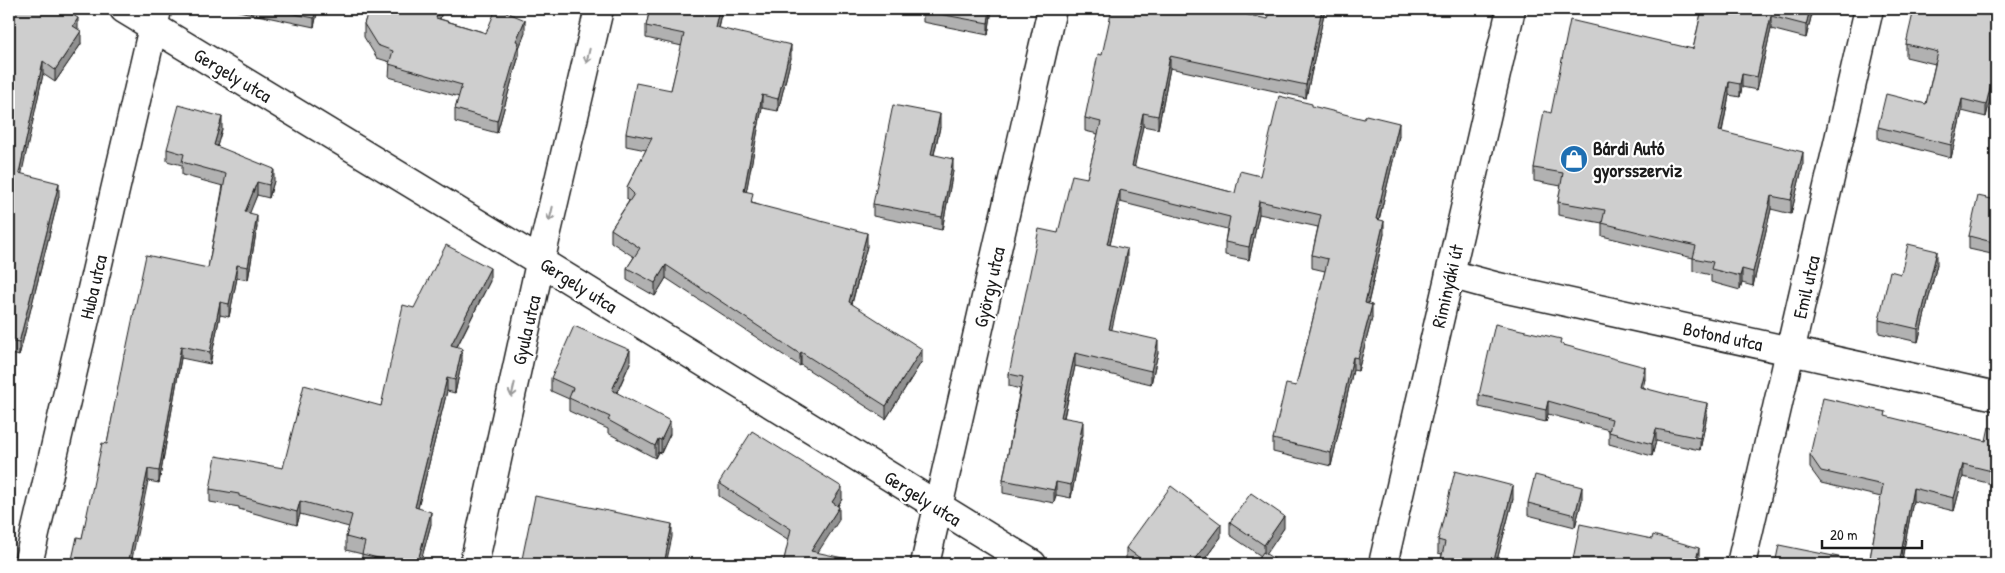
<svg xmlns="http://www.w3.org/2000/svg" width="2005" height="573" viewBox="0 0 2005 573" font-family="'Patrick Hand',sans-serif">
  <style>
    .lines { fill: none; stroke-linecap: round; stroke-linejoin: round }
    .street-casing { stroke: #1c1c1c; stroke-width: 31 }
    .secondary-casing { stroke: #1c1c1c; stroke-width: 31 }
    .street { stroke: #fff; stroke-width: 28 }
    .secondary { stroke: #fff; stroke-width: 28 }
    .wall { fill: #b1b1b1; stroke: #1c1c1c }
    .shaded-wall { fill: #909090; stroke: #1c1c1c }
    .building { fill: #cecece; stroke: #1c1c1c }
    .oneway { stroke: #999 }
    .labels { text-anchor: middle; dominant-baseline: central; stroke-width: 4.5; stroke-linejoin: round; paint-order: stroke }
    .street-label { font-size: 19px; fill: #1c1c1c; stroke: #fff }
    .poi-label { font-size: 19px; font-weight: bold; fill: #1c1c1c; stroke: #fff; text-anchor: start }
  </style>
  <rect width="100%" height="100%" fill="#fff"/>
  <filter id="ink" filterUnits="userSpaceOnUse"><feTurbulence type="fractalNoise" baseFrequency=".02" numOctaves="2"/><feDisplacementMap in="SourceGraphic" scale="10" xChannelSelector="R" yChannelSelector="G"/><feConvolveMatrix kernelMatrix="1 2 1 2 8 2 1 2 1" color-interpolation-filters="sRGB"/></filter>
  <g filter="url(#ink)">
    <g class="lines">
      <defs>
        <path id="street" d="M124 9 541 262 1032 564
          M1450 274 1498 287 1996 396
          M28 564 157 10
          M474 564 546 236 599 9
          M925 564 1052 9
          M1741 564 1869 9"/>
        <path id="secondary" d="M1383 564 1511 9"/>
      </defs>
      <use href="#street" class="street-casing"/>
      <use href="#secondary" class="secondary-casing"/>
      <use href="#street" class="street"/>
      <use href="#secondary" class="secondary"/>
    </g>
    <path class="wall" d="M9 9 78 29 81 44 55 82 43 74 21 174 59 196 19 356 9 353Z
      M229 9H318L314 27Z
      M369 9H443L440 19 486 33H525L519 48V55L497 133 455 122V109L459 97 389 77 390 62 377 58 364 37V24Z
      M650 9H722L718 28 791 58 778 111 762 108 746 192 753 203 867 246 852 304 922 361 886 419 801 365 800 366 666 278 655 296 627 280V268L634 257 611 242V229L629 201 627 199V187L646 150 626 146V133L671 90 682 46 646 38V26Z
      M923 9H992L988 35 923 22Z
      M1271 9H1325L1306 98 1170 68 1158 129 1143 126 1134 167 1235 193 1260 176 1312 107 1399 136 1379 220 1384 234 1368 304 1372 318 1358 371 1353 370 1331 466 1273 452V439L1296 386 1325 271 1312 268V255L1318 227 1259 214 1249 260 1225 255V242L1227 229 1120 202 1110 245 1127 262 1111 330 1158 353 1151 384 1075 366 1064 418 1083 434 1071 498 1056 495 1054 503 1003 493V480L1020 389 1009 386V374L1058 233 1087 178 1098 134 1085 131V118L1102 55 1268 19Z
      M1702 9H1813L1806 38 1771 29 1757 90 1742 87 1740 97 1729 95 1722 132 1803 165 1791 214 1771 209 1753 286 1742 283 1740 290 1711 282V275L1693 271V258L1602 236V223L1558 215V202L1561 186 1534 181V168L1551 113 1693 49Z
      M1996 9V75L1986 117 1962 111 1951 158 1878 139V127L1926 104 1935 64 1906 57V44Z
      M940 127 934 155 953 171 942 230 873 216V204Z
      M222 129 217 146 274 181 269 198 257 195 249 213 257 227 248 280 237 278 229 317 220 315 210 364 181 358 159 483 148 481 82 538 107 444 125 355 208 268 223 186 182 175V165L167 161V149Z
      M1996 200V255L1969 249V236Z
      M1937 264 1918 342 1879 333V320L1901 274Z
      M490 281 457 347 462 361 455 393 447 391 418 508 431 524 420 564H362V554L346 550V537L349 527 300 514 297 525 239 509V507L210 502V489L283 468 381 406 414 308Z
      M1561 344 1645 379 1643 387 1707 415 1700 450 1656 441 1652 456 1609 444V430L1548 414 1546 422 1479 407V395Z
      M630 363 617 393 670 434 661 453 658 452 655 458 608 433V429L569 411V399L551 391V378Z
      M1886 417 1986 441 1996 429V485L1963 477 1954 511 1913 501 1902 559 1905 564H1869L1881 497 1821 483 1810 468V455Z
      M719 483 842 499 838 506 839 520 783 564 789 540 719 496Z
      M1513 499 1496 564H1440L1442 554 1438 553V540Z
      M1582 500 1575 527 1528 515V503Z
      M1230 522 1284 528 1266 554 1261 556 1230 535Z
      M1221 537 1201 564H1131L1126 560V548Z"/>
    <path class="shaded-wall" d="M316 9H318L314 27V18Z
      M439 9H443L436 30V18Z
      M719 9H722L715 40V27Z
      M990 9H992L988 35V23Z
      M1322 9H1325L1306 98V85Z
      M1810 9H1813L1806 38V25Z
      M1771 16V29L1757 90V77Z
      M78 18V31L73 26Z
      M525 20V33L519 48V55L497 133V121L516 41Z
      M81 31V44L55 82V70Z
      M791 45V58L778 111V99Z
      M1170 56V68L1158 129V116Z
      M43 61V74L19 186V173Z
      M1996 63V75L1986 117V105Z
      M1742 74V87L1740 97V84Z
      M1729 82V95L1719 145V131Z
      M762 95V108L744 204V191Z
      M1962 99V111L1951 158V145Z
      M1143 113V126L1132 179V166Z
      M940 114V127L931 167V154Z
      M222 117V129L214 157V145Z
      M1399 123V136L1376 232V219Z
      M1803 152V165L1791 214V200Z
      M953 159V171L942 230V217Z
      M274 169V181L269 198V185Z
      M257 182V195L245 225V212Z
      M59 183V196L19 356V343Z
      M1120 190V202L1107 257V244Z
      M1771 196V209L1753 286V272Z
      M1259 201V214L1249 260V247Z
      M257 215V227L248 280V267Z
      M1384 221V234L1365 316V303Z
      M867 233V246L849 314V302Z
      M1127 249V262L1109 342V329Z
      M1937 251V264L1918 342V329Z
      M237 265V278L229 317V304Z
      M666 265V278L655 296V283Z
      M490 268V281L451 358V345Z
      M1742 269V283L1740 290V276Z
      M220 302V315L210 364V352Z
      M1372 305V318L1358 371V358Z
      M1158 340V353L1151 384V371Z
      M181 346V358L159 483V471Z
      M462 348V361L455 393V380Z
      M922 349V361L886 419V406Z
      M630 350V363L612 403V390Z
      M801 352V365L800 366V354Z
      M1075 353V366L1061 430V417Z
      M1353 357V370L1331 466V453Z
      M1645 367V379L1640 399V387Z
      M447 378V391L415 520V507Z
      M1548 401V414L1546 422V410Z
      M1707 403V415L1700 450V438Z
      M670 421V434L661 453V440Z
      M1083 421V434L1071 498V485Z
      M1656 429V441L1652 456V444Z
      M658 439V452L655 458V446Z
      M1963 464V477L1954 511V498Z
      M148 469V481L131 564H128Z
      M1056 482V495L1054 503V490Z
      M1513 486V499L1496 564H1493Z
      M842 487V499L832 515V502Z
      M1582 487V500L1575 527V515Z
      M1913 488V501L1901 564 1900 559Z
      M300 501V514L297 525V512Z
      M839 507V520L811 563V551Z
      M431 512V524L420 564H417Z
      M1284 516V528L1264 558V545Z
      M672 524V537L666 564H664Z
      M1221 524V537L1201 564H1191Z
      M1699 548V561L1698 564H1695Z"/>
    <path class="building" d="M9 9H63L78 18 73 26 81 31 55 70 43 61 19 173 59 183 19 343 9 341Z
      M271 9H316L314 18Z
      M369 9H439L436 18 486 33 496 9H499L525 20 516 41 519 42 497 121 455 109 462 85 389 64 393 51 377 45 364 24Z
      M650 9H719L715 27 791 45 778 99 762 95 744 191 753 193 751 203 867 233 849 302 922 349 886 406 801 352 800 354 666 265 655 283 627 268 640 248 611 229 634 194 627 187 652 138 626 133 636 83 671 90 684 34 646 26Z
      M923 9H990L988 23 923 11Z
      M1112 9H1219L1268 19 1271 9H1322L1306 85 1170 56 1158 116 1143 113 1132 166 1235 193 1240 171 1260 176 1279 96 1312 104V106L1364 119 1366 115 1399 123 1376 219 1384 221 1365 303 1372 305 1358 358 1353 357 1331 453 1273 439 1286 384 1296 386 1328 259 1312 255 1321 215 1259 201 1249 247 1225 242 1230 217 1120 190 1107 244 1127 249 1109 329 1158 340 1151 371 1075 353 1061 417 1083 421 1071 485 1056 482 1054 490 1003 480 1023 377 1009 374 1039 229 1058 233 1072 175 1087 178 1101 122 1085 118 1098 54 1102 55Z
      M1702 9H1810L1806 25 1771 16 1757 77 1742 74 1740 84 1729 82 1719 131 1803 152 1791 200 1771 196 1753 272 1742 269 1740 276 1711 269 1713 262 1693 258 1696 246 1602 223 1605 210 1558 202 1563 173 1534 168 1544 111 1551 113 1570 20 1693 49Z
      M1914 9H1996V63L1986 105 1962 99 1951 145 1878 127 1886 94 1926 104 1938 52 1906 44Z
      M179 105 222 117 214 145 274 169 269 185 257 182 245 212 257 215 248 267 237 265 229 304 220 302 210 352 181 346 159 471 148 469 128 564H71L77 537 82 538 102 443 107 444 124 355H125L146 255 208 268 226 174 182 162 184 154 167 149Z
      M893 105 940 114 931 154 953 159 942 217 873 204Z
      M1978 196 1996 200V243L1969 236Z
      M1908 244 1937 251 1918 329 1879 320 1890 271 1901 274Z
      M446 245 490 268 451 345 462 348 455 380 447 378 415 507 431 512 417 564H402L362 554 365 542 346 537 352 515 300 501 297 512 239 496V494L210 489 216 456 283 468 304 385 381 406 403 305 414 308Z
      M1495 324 1561 339 1560 344 1645 367 1640 387 1678 397 1707 403 1700 438 1656 429 1652 444 1609 432 1612 419 1548 401 1546 410 1479 395Z
      M574 326 630 350 612 390 670 421 661 440 658 439 655 446 608 420 610 417 569 398 573 388 551 378Z
      M1823 398 1886 412 1885 416 1986 441 1989 427 1996 429V472L1963 464 1954 498 1913 488 1900 559 1905 560 1904 564H1869L1883 485 1821 471 1810 455Z
      M752 431 842 487 832 502 839 507 811 551 870 564H783L791 529 719 483Z
      M1455 471 1513 486 1493 564H1440L1445 542 1438 540Z
      M1535 475 1582 487 1575 515 1528 503Z
      M1171 486 1221 524 1191 564H1148L1126 548Z
      M1251 493 1284 516 1264 545 1230 522Z
      M535 496 672 524 664 564H521Z
      M1580 524 1652 539 1653 535 1699 548 1695 564H1572Z
      M1779 545 1848 559 1847 564H1775Z
      M1263 552 1282 564H1255Z"/>
    <defs><path id="oneway-shaft" d="M-6 0H5M1.5-3L5.5 0L1.5 3" fill="none" stroke-width="1.6" stroke-linecap="round" stroke-linejoin="round" transform="scale(1.25)"/></defs>
    <g class="oneway">
      <use href="#oneway-shaft" transform="translate(588 56) rotate(103)"/>
      <use href="#oneway-shaft" transform="translate(551 214) rotate(103)"/>
      <use href="#oneway-shaft" transform="translate(513 390) rotate(103)"/>
    </g>
  </g>
  <defs>
    <symbol id="shop-disc" viewBox="-11 -11 22 22"><circle r="9.5" fill="#1f6fb2" stroke="#fff"/><path d="M-5-2.5h2.3a2.7 3.5 0 0 1 5.4 0H5L5.5 6h-11ZM-1.5-2.5h3a1.5 2.3 0 0 0-3 0Z" fill="#fff"/></symbol>
  </defs>
  <g fill-rule="evenodd">
    <use href="#shop-disc" x="1558" y="143" width="32" height="32"/>
  </g>
  <g class="labels">
    <g class="street-label">
      <text transform="translate(233 75) rotate(31)">Gergely utca</text>
      <text transform="translate(579 285) rotate(32)">Gergely utca</text>
      <text transform="translate(1447 286) rotate(-77)">Riminyáki út</text>
      <text transform="translate(93 287) rotate(-77)">Huba utca</text>
      <text transform="translate(989 287) rotate(-77)">György utca</text>
      <text transform="translate(1806 287) rotate(-77)">Emil utca</text>
      <text transform="translate(526 330) rotate(-77)">Gyula utca</text>
      <text transform="translate(1723 336) rotate(12)">Botond utca</text>
      <text transform="translate(923 498) rotate(32)">Gergely utca</text>
    </g>
    <g class="poi-label">
      <text x="1593" y="148">Bárdi Autó<tspan x="1593" dy="22">gyorsszerviz</tspan></text>
    </g>
  </g>
  <rect width="2005" height="573" fill="none" stroke="#fff" stroke-width="30"/>
  <rect x="15" y="15" width="1975" height="543" fill="none" stroke="#1c1c1c" stroke-width="2" filter="url(#ink)"/>
  <path d="M1822 540v8h100v-8" fill="none" stroke="#1c1c1c" stroke-width="2.5"/>
  <text x="1830" y="540" font-size="15" fill="#1c1c1c" stroke="#ffffff" stroke-width="4" paint-order="stroke">20 m</text>
</svg>
